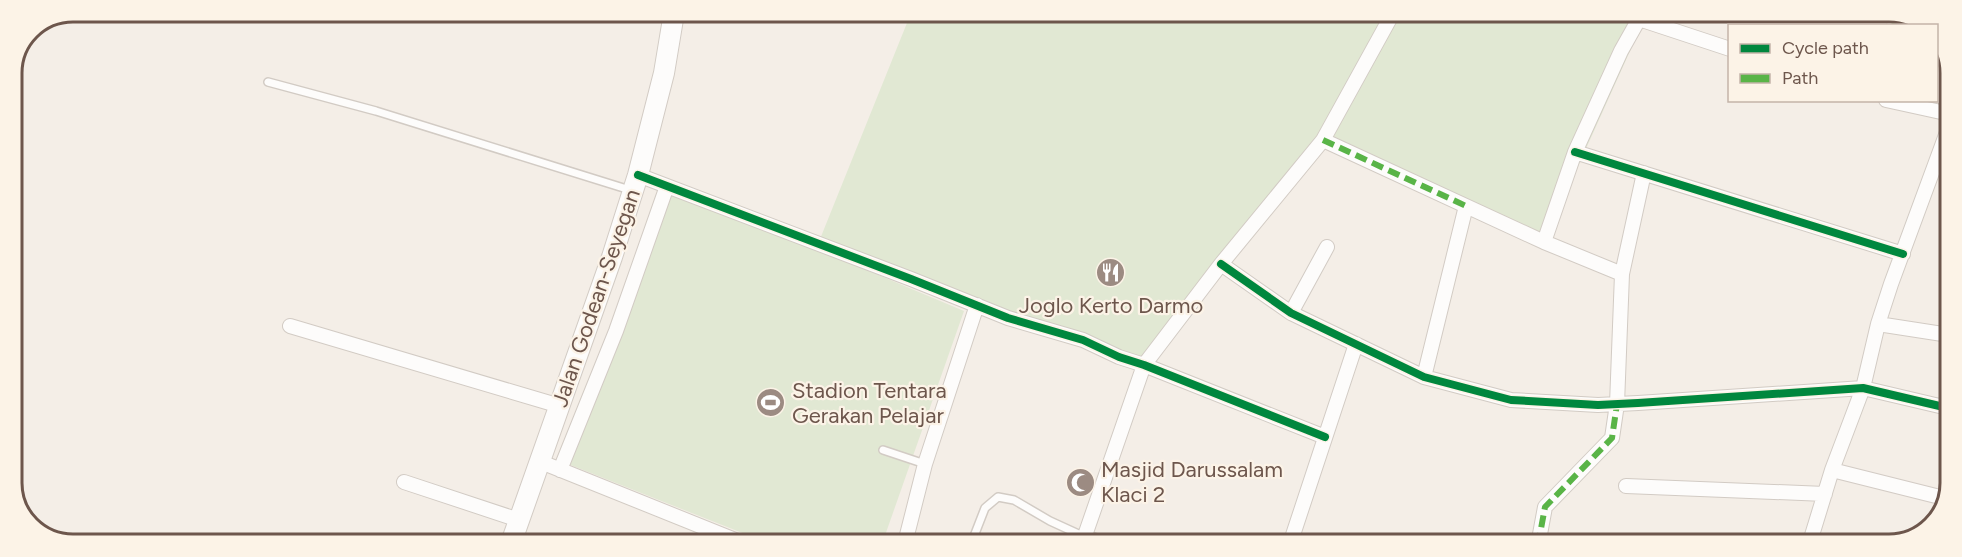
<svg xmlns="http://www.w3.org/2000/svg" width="1962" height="557" viewBox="0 0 1962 557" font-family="Figtree,sans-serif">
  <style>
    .green { fill: #e1e8d3 }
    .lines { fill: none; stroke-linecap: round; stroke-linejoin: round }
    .lane-casing { stroke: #d2cbc4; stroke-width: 10 }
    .street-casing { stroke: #d2cbc4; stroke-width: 16 }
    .secondary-casing { stroke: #d2cbc4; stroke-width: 22 }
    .lane { stroke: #fdfcfb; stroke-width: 7 }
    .street { stroke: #fdfcfb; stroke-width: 14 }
    .secondary { stroke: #fdfcfb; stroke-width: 20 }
    .quiet { stroke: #59b447; stroke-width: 6; stroke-dasharray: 12 6; stroke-linecap: butt }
    .cycleway-casing { stroke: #fcf3e7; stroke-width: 11 }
    .cycleway { stroke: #00873e; stroke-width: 8 }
    .labels { text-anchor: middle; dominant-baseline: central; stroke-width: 4.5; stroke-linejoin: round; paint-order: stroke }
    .street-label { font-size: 22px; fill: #6d564c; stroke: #fcf3e7 }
    .poi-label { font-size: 22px; fill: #6d564c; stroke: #fcf3e7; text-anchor: start }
    .rim { fill: none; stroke: #6d564c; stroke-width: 3 }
  </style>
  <rect width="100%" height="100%" fill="#f4eee7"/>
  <path class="green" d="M911 13 1631 14 1644 20 1544 242 1323 141 1144 365 818 244Z
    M667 186 964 311 882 544H770L563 462Z"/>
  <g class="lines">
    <defs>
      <path id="lane" d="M268 82 376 111 630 190
        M883 450 925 464
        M971 544 985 508 998 497 1014 500 1050 521 1085 537"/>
      <path id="street" d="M1894 26 1897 14
        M1886 100 1950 114
        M1323 140 1544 242 1622 274
        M1575 152 1903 254
        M638 175 911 279 1008 318 1083 340 1119 357 1144 365 1325 437
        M1544 242 1575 152 1621 51 1639 19 1730 49
        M1221 264 1291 313 1424 377 1511 400 1598 405 1638 403 1863 388 1948 408
        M1291 313 1327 247
        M1878 324 1949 335
        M290 326 560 406
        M1424 377 1466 206
        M541 462 745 544
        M560 470 616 331 667 186
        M1832 470 1948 499
        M404 482 519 520
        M1626 486 1825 494
        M1085 537 1105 544
        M910 544 907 535 925 464 977 305
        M1082 544 1144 365 1221 264 1323 140 1393 13
        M1290 544 1356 344
        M1538 545 1545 507 1612 438 1617 404 1622 274 1644 173
        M1809 545 1832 470 1863 388 1878 324 1891 284 1950 124"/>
      <path id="secondary" d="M511 543 612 257 638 175 664 73 674 13"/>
    </defs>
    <use href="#lane" class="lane-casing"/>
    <use href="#street" class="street-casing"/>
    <use href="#secondary" class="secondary-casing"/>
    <use href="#lane" class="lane"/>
    <use href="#street" class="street"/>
    <use href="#secondary" class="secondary"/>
    <path class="quiet" d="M1894 26 1897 14
      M1323 140 1466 206
      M1538 545 1545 507 1612 438 1617 404"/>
    <defs>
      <path id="cycleway" d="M1575 152 1903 254
        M638 175 911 279 1008 318 1083 340 1119 357 1144 365 1325 437
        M1221 264 1291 313 1424 377 1511 400 1598 405 1638 403 1863 388 1948 408"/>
    </defs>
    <use href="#cycleway" class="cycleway-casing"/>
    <use href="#cycleway" class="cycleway"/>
  </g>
  <defs>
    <symbol id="restaurant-disc" viewBox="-11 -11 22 22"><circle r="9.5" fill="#9c8b82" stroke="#fcf3e7"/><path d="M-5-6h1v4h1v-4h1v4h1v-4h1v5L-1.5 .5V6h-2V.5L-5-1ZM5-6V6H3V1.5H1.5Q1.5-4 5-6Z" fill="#fff"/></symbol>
    <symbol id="stadium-disc" viewBox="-11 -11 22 22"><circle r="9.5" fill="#9c8b82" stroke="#fcf3e7"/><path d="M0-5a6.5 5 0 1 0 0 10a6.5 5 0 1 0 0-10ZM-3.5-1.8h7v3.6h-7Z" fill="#fff"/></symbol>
    <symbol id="mosque-disc" viewBox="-11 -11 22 22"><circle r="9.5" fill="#9c8b82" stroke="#fcf3e7"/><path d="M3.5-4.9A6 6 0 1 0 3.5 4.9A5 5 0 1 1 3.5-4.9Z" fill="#fff"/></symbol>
  </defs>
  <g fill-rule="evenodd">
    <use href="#restaurant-disc" x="1094" y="256" width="33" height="33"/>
    <use href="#stadium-disc" x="754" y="386" width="33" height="33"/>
    <use href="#mosque-disc" x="1064" y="466" width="33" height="33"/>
  </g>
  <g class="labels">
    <g class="street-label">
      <text transform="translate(596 298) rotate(-71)">Jalan Godean-Seyegan</text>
    </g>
    <g class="poi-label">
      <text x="1111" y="305" text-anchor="middle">Joglo Kerto Darmo</text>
      <text x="792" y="390">Stadion Tentara<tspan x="792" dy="25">Gerakan Pelajar</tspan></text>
      <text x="1101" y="469">Masjid Darussalam<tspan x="1101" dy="25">Klaci 2</tspan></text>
    </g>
  </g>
  <path d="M0 0H1962V557H0ZM73 22H1889A51 51 0 0 1 1940 73V483A51 51 0 0 1 1889 534H73A51 51 0 0 1 22 483V73A51 51 0 0 1 73 22Z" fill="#fcf3e7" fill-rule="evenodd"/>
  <path class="rim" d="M73 22H1889A51 51 0 0 1 1940 73V483A51 51 0 0 1 1889 534H73A51 51 0 0 1 22 483V73A51 51 0 0 1 73 22Z"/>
  <rect x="1728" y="24" width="210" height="78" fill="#fcf3e7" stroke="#c3b4a9" stroke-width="1.5"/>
  <rect x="1740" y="44" width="30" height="9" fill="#00873e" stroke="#c3b4a9" stroke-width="1.5"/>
  <text x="1782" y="54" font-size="18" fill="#6d564c">Cycle path</text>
  <rect x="1740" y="74" width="30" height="9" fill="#59b447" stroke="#c3b4a9" stroke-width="1.5"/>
  <text x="1782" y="84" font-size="18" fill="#6d564c">Path</text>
</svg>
